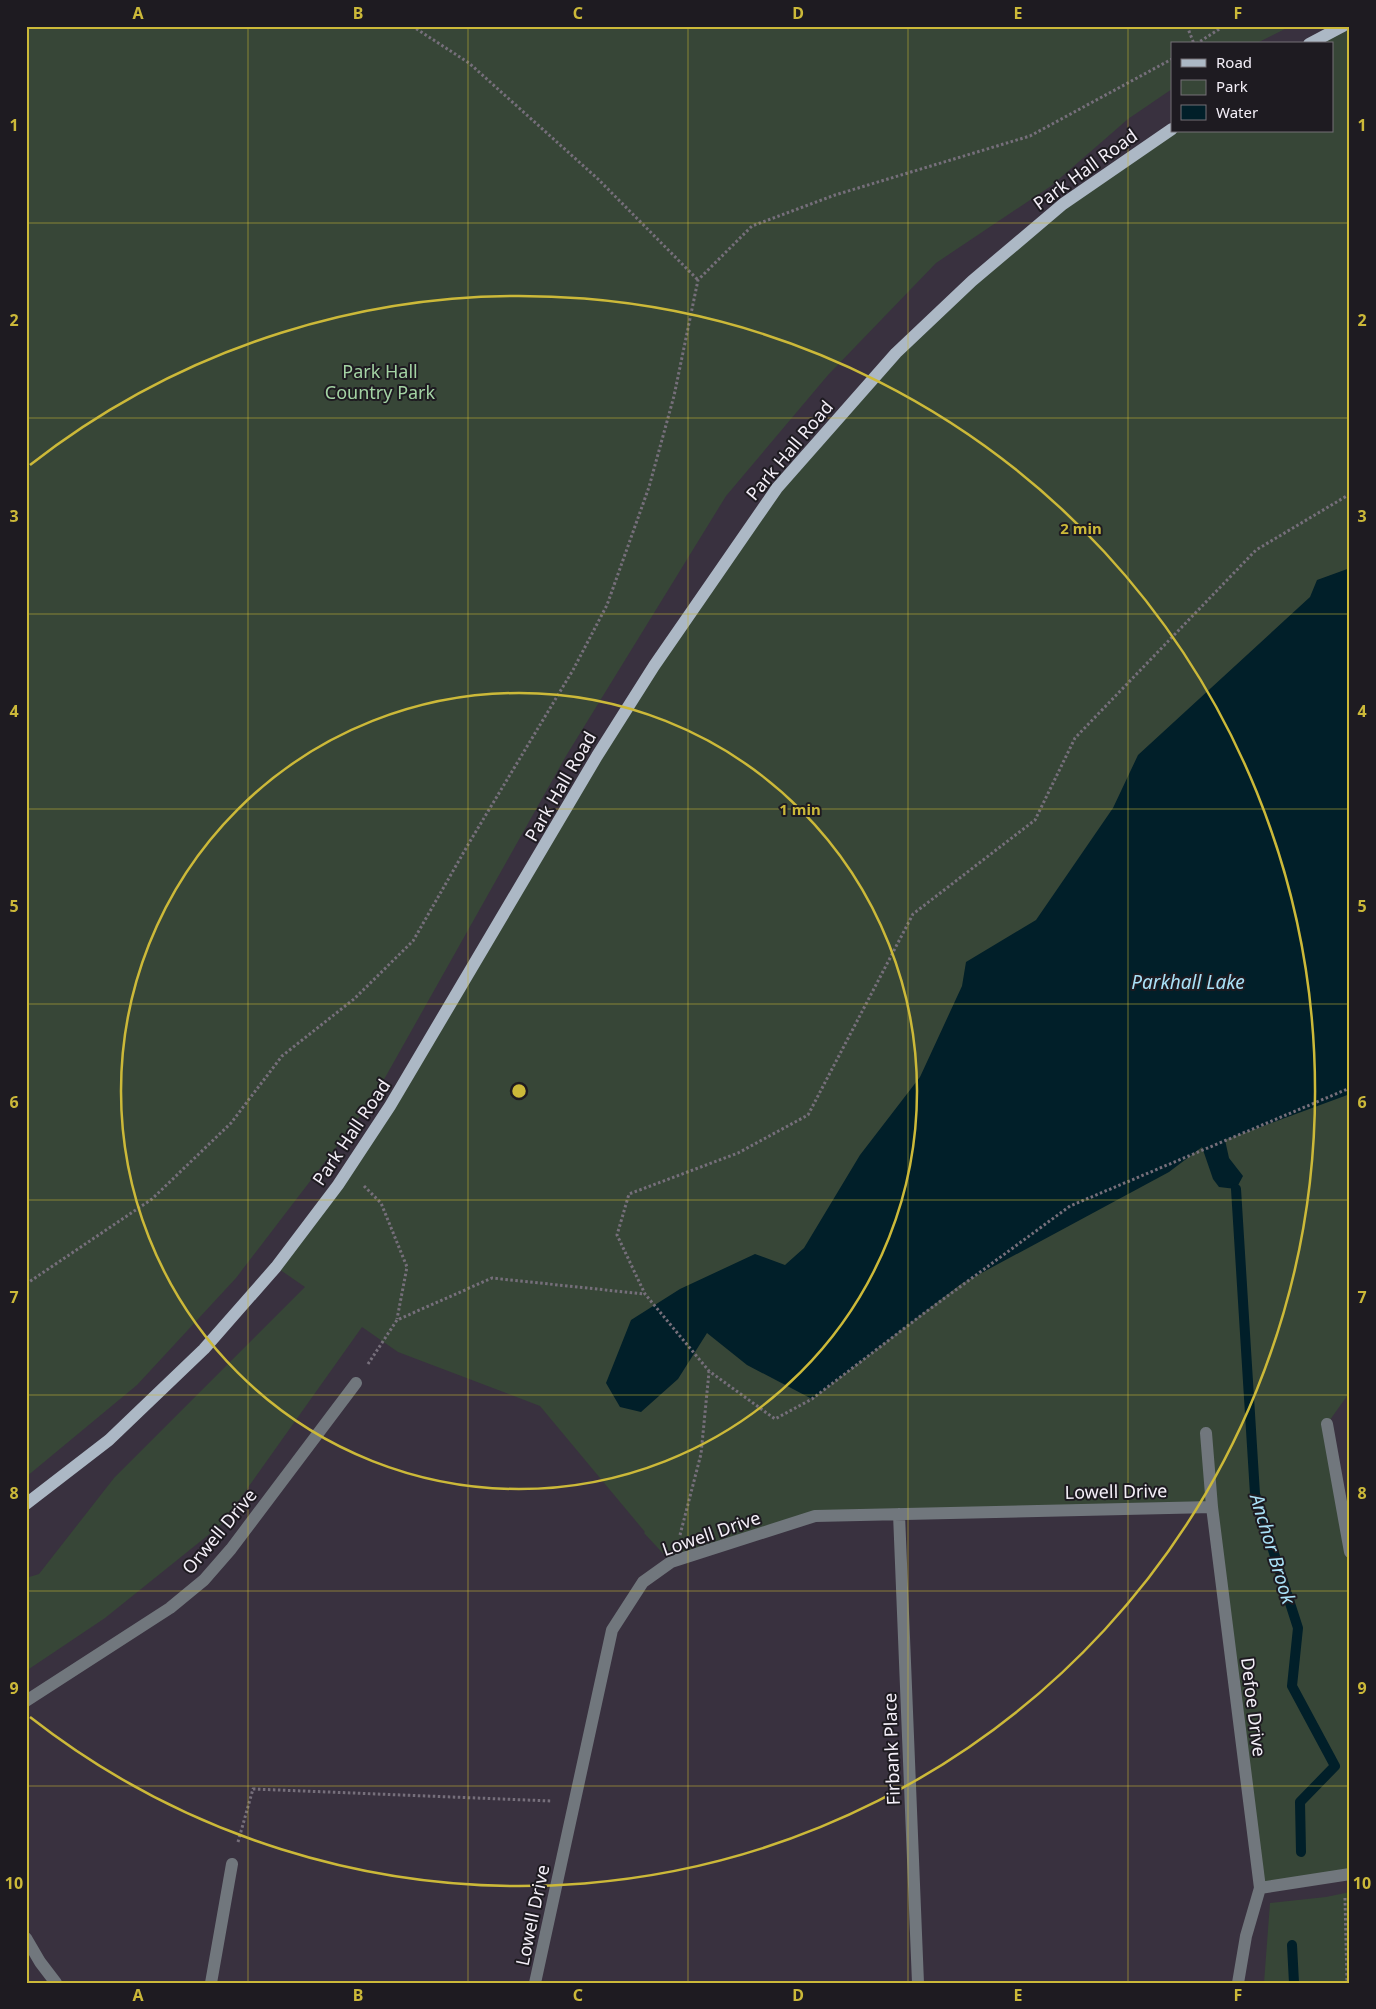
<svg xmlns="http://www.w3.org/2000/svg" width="1376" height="2009" viewBox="0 0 1376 2009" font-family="'Noto Sans',sans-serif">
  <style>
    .green { fill: #374637 }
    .water { fill: #011f29 }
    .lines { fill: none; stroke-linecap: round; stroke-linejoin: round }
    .stream { stroke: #011f29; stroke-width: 10 }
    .path { stroke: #766f7b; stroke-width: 3; stroke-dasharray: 2.5 2.5; stroke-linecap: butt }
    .minor { stroke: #71777d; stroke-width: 12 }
    .major { stroke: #acb8c5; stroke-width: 12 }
    .grid { fill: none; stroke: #ccb939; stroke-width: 1; stroke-opacity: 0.55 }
    .ring { fill: none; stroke: #ccb939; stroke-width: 2.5 }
    .labels { text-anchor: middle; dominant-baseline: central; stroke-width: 4; stroke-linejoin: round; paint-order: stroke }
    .street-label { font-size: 18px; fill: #f4eff8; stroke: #1e1b21 }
    .park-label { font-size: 18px; fill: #a4d3a4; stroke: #1e1b21 }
    .water-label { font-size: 19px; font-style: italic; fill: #a9e1f7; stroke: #1e1b21 }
    .centre { fill: #ccb939; stroke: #1e1b21; stroke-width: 2.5 }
    .ring-label { font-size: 15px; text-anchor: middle; font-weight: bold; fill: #ccb939; stroke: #1e1b21; stroke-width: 4; stroke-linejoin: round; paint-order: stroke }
    .neatline { fill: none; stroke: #ccb939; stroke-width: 2 }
    .grid-label { font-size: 16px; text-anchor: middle; font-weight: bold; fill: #ccb939 }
  </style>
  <rect width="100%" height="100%" fill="#39313f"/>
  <path class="green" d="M26 26H1291L1255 44H1172V89L1128 119 1051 186 936 263 828 375 726 496 566 756 373 1099 236 1278 137 1385 26 1477Z
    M1350 26V1392L1327 1424 1350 1552V1874L1260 1888 1212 1507 815 1516 671 1562 644 1533 645 1532 540 1406 398 1352 362 1327 222 1524 105 1618 26 1671V1578L39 1574 114 1478 305 1287 276 1267 390 1106 645 680 777 488 972 281 1140 151 1173 131H1332V44H1320Z
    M1350 1892V1983H1264L1270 1903 1326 1897Z"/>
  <path class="water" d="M1350 568V1094L1225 1140 1229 1158 1243 1176 1236 1189 1219 1187 1213 1179 1202 1147 1169 1172 961 1284 812 1399 747 1365 707 1333 678 1379 641 1412 620 1407 606 1383 631 1320 680 1289 755 1254 785 1265 804 1248 860 1155 920 1077 962 986 966 962 1036 920 1113 808 1138 755 1310 597 1317 580Z"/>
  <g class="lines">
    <path class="stream" d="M1236 1189 1255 1494 1298 1628 1292 1686 1335 1766 1300 1802 1301 1852
      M1292 1945 1294 1983"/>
    <path class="path" d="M412 26 469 63 598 179 698 280
      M1187 26 1194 44
      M1196 44 1224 26
      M1350 494 1256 550 1075 738 1035 820 913 914 808 1115 738 1153 629 1194 617 1235 645 1294 709 1371 775 1419 812 1399 923 1314 1070 1206 1350 1088
      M364 1186 381 1203 407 1267 397 1319
      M26 1284 152 1199 231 1123 282 1056 354 999 413 941 469 843 573 670 607 605 649 487 674 396 698 280 752 226 835 195 1030 136 1172 59
      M368 1364 397 1320 492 1278 644 1294
      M680 1535 701 1454 709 1372
      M238 1842 253 1789 551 1801
      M1345 1898 1347 1983"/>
    <path class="minor" d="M1327 1424 1350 1552
      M1206 1433 1212 1507 1260 1888 1246 1936 1238 1983
      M899 1514 918 1983
      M26 1701 170 1608 204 1580 231 1549 356 1383
      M1260 1888 1350 1874
      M26 1938 40 1962 56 1983
      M211 1983 232 1864
      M535 1983 612 1630 643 1582 671 1562 815 1516 1212 1507"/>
    <path class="major" d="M1309 44 1343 26
      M26 1504 109 1440 204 1349 276 1267 338 1185 390 1106 597 756 654 666 777 488 896 353 972 281 1063 204 1172 129"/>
  </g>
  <path class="grid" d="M248 26V1983M468 26V1983M688 26V1983M908 26V1983M1128 26V1983M26 223H1350M26 418H1350M26 614H1350M26 809H1350M26 1004H1350M26 1200H1350M26 1395H1350M26 1591H1350M26 1786H1350"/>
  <g class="ring">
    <circle cx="519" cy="1091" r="398"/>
    <path d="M30 465A795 795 0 1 1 30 1717"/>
  </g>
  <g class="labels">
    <g class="street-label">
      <text transform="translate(1085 169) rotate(-36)">Park Hall Road</text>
      <text transform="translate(789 450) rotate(-50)">Park Hall Road</text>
      <text transform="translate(560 786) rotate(-60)">Park Hall Road</text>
      <text transform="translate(351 1132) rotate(-56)">Park Hall Road</text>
      <text transform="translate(1116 1491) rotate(-1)">Lowell Drive</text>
      <text transform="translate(219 1531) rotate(-50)">Orwell Drive</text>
      <text transform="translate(711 1533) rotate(-19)">Lowell Drive</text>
      <text transform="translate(1254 1707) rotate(83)">Defoe Drive</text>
      <text transform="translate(891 1749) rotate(-92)">Firbank Place</text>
      <text transform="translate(532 1915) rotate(-78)">Lowell Drive</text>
    </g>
    <g class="park-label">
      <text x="380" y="371">Park Hall<tspan x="380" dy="21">Country Park</tspan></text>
    </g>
    <g class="water-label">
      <text x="1188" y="982">Parkhall Lake</text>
      <text transform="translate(1273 1549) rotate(73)">Anchor Brook</text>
    </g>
  </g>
  <circle cx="519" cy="1091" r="8" class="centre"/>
  <g class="ring-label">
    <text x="1081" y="534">2 min</text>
    <text x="800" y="815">1 min</text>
  </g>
  <rect width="1376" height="2009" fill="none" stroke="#1e1b21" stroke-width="55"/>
  <rect x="1171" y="42" width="162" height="90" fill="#1e1b21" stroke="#747077"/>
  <rect x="1181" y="59" width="25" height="8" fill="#acb8c5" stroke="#747077"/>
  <text x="1216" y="68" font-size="15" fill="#f4eff8">Road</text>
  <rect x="1181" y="80" width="25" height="15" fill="#374637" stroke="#747077"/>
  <text x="1216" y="92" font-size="15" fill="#f4eff8">Park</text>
  <rect x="1181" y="105" width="25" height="15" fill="#011f29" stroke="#747077"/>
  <text x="1216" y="118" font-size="15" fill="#f4eff8">Water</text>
  <rect x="28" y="28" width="1320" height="1954" class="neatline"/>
  <g class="grid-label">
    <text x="138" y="19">A</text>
    <text x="358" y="19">B</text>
    <text x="578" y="19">C</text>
    <text x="798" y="19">D</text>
    <text x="1018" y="19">E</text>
    <text x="1238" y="19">F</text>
    <text x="14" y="131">1</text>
    <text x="1362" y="131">1</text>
    <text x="14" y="326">2</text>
    <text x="1362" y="326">2</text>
    <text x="14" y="522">3</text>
    <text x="1362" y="522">3</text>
    <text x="14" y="717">4</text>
    <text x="1362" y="717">4</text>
    <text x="14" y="912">5</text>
    <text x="1362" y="912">5</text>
    <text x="14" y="1108">6</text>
    <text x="1362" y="1108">6</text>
    <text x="14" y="1303">7</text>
    <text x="1362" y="1303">7</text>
    <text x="14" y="1499">8</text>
    <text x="1362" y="1499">8</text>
    <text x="14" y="1694">9</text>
    <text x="1362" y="1694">9</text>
    <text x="14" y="1889">10</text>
    <text x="1362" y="1889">10</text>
    <text x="138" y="2001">A</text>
    <text x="358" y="2001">B</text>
    <text x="578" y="2001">C</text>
    <text x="798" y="2001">D</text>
    <text x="1018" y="2001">E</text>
    <text x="1238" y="2001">F</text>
  </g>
</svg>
